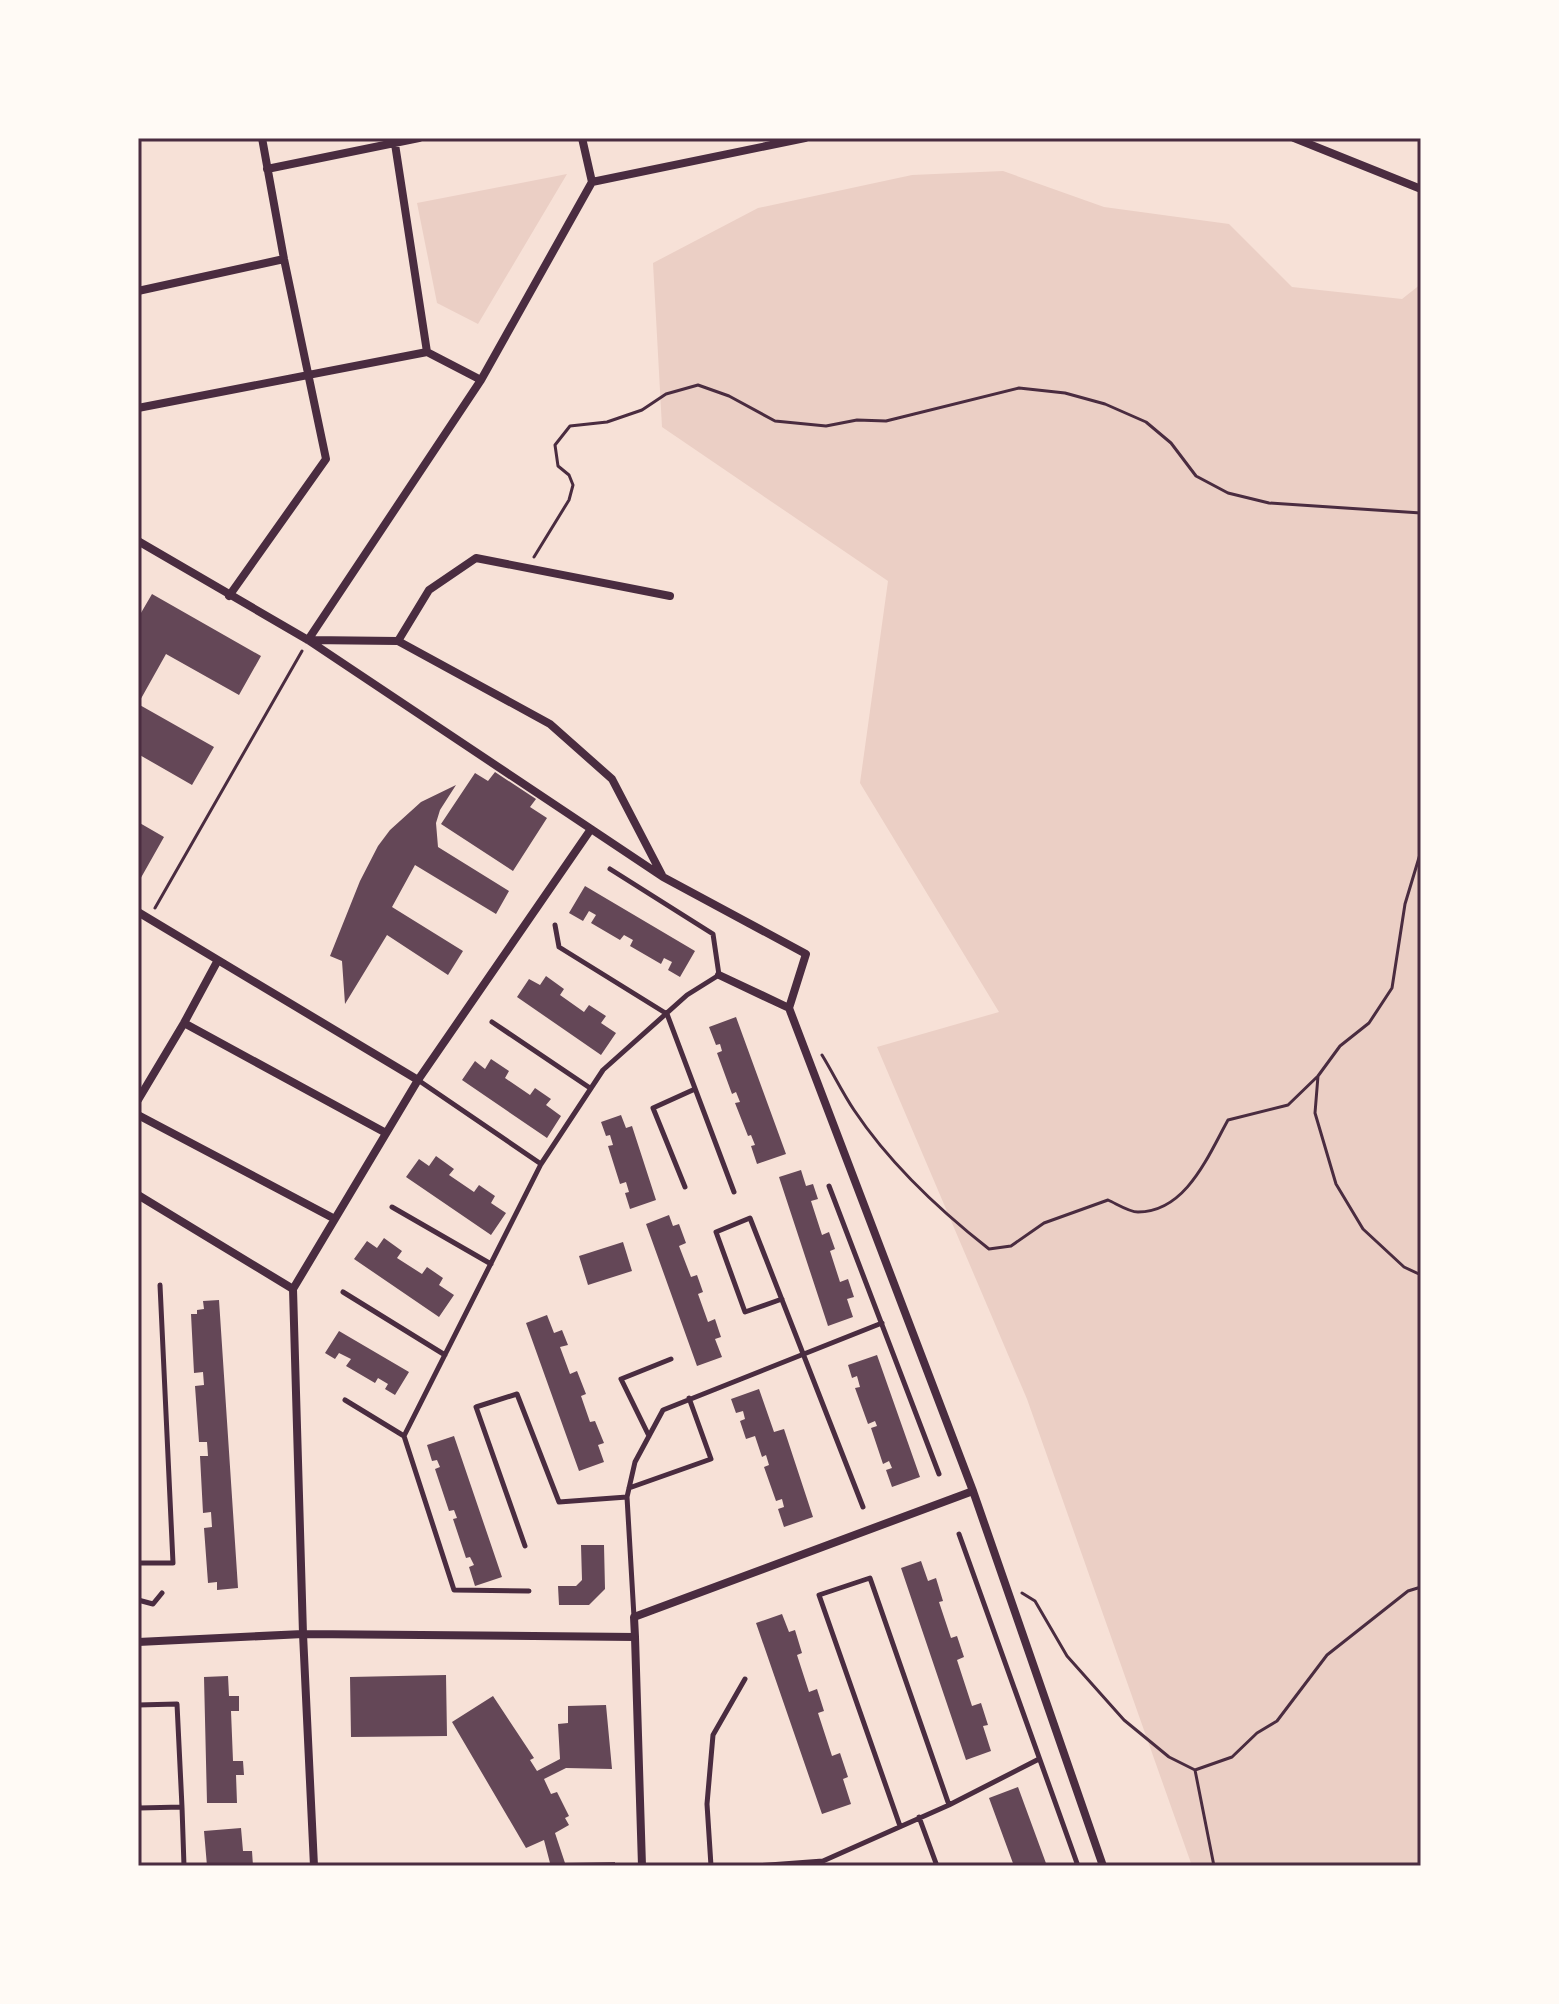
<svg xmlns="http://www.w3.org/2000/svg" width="1559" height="2004" viewBox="0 0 1559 2004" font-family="'Fira Sans',sans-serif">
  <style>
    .green { fill: #ebcfc5 }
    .building { fill: #644757 }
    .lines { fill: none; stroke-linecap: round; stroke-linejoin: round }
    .path { stroke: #4a2c40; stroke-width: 3 }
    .service { stroke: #4a2c40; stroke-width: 5 }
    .minor { stroke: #4a2c40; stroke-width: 8 }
    .neatline { fill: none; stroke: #4a2c40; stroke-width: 3 }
  </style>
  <rect width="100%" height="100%" fill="#f7e1d7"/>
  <path class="green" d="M1003 171 1104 207 1229 224 1292 287 1402 299 1421 284V1866H1192L1027 1399 877 1047 999 1012 860 783 888 581 662 427 653 263 758 208 912 175Z
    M567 174 478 324 437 303 417 203Z"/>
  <path class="building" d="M152 594 261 656 239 695 166 654 138 704 214 747 192 785 138 754V618Z
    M495 772 536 799 530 807 547 818 513 871 441 824 475 773 488 781Z
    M456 785 440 810 436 823 438 847 509 891 496 914 415 865 392 907 463 951 448 975 387 935 345 1004 342 961 330 956 360 881 378 846 390 830 421 802Z
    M138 822 164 837 138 883Z
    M585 886 695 951 680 977 668 970 672 962 664 958 661 964 630 946 633 940 624 935 620 940 591 923 596 915 589 911 583 921 569 913Z
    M546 976 564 989 560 995 584 1012 589 1005 606 1016 601 1023 616 1033 601 1055 517 997 529 979 540 985Z
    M736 1017 786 1154 757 1164 751 1146 755 1145 751 1135 748 1136 735 1103 740 1102 736 1092 732 1094 717 1053 722 1051 720 1044 716 1045 709 1027Z
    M491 1059 509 1071 505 1078 530 1095 535 1088 551 1099 546 1105 561 1116 547 1138 462 1080 475 1061 485 1069Z
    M621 1115 626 1128 632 1126 656 1200 630 1209 625 1193 629 1192 626 1182 620 1184 608 1146 613 1145 610 1135 606 1136 601 1122Z
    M436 1156 454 1169 449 1175 474 1192 479 1185 495 1196 491 1203 506 1213 491 1235 406 1177 419 1159 429 1166Z
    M801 1170 806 1186 813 1184 818 1199 811 1201 822 1235 829 1232 835 1249 830 1251 840 1282 848 1279 854 1297 847 1299 853 1317 828 1326 779 1177Z
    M669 1215 673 1226 679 1224 686 1243 679 1246 691 1277 697 1275 703 1292 698 1294 708 1322 715 1319 721 1337 715 1339 722 1357 697 1366 646 1224Z
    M384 1238 402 1251 397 1258 422 1274 427 1267 443 1278 439 1285 454 1295 439 1317 354 1259 367 1241 377 1248Z
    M623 1242 632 1271 588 1285 579 1256Z
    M219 1300 238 1588 217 1590V1582L208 1583 204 1528 212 1527 211 1512 203 1513 200 1456H208L207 1442H199L195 1386 204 1385 203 1372 194 1373 191 1314H197V1310L204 1309 203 1301Z
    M547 1315 554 1333 562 1330 568 1345 560 1347 570 1374 577 1371 586 1394 581 1396 590 1422 595 1421 604 1443 598 1445 604 1462 579 1471 526 1323Z
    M339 1331 409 1372 395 1395 385 1389 388 1384 378 1378 375 1383 346 1366 351 1359 339 1353 335 1359 325 1353Z
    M877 1355 920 1477 892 1487 886 1470 892 1468 889 1461 883 1464 871 1428 877 1426 875 1421 868 1424 855 1388 860 1387 857 1376 852 1378 848 1365Z
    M759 1389 774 1432 784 1429 813 1517 784 1527 778 1509 784 1507 782 1499 776 1501 764 1467 769 1465 766 1455 762 1457 755 1436 746 1439 740 1421 745 1419 743 1411 736 1413 731 1399Z
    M454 1436 502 1577 475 1586 469 1567 474 1565 470 1557 466 1558 453 1519 457 1518 454 1510 449 1511 435 1469 440 1467 437 1460 432 1461 427 1445Z
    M581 1545H604L605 1589 589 1605H559L558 1586H576L582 1580Z
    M921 1561 928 1581 936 1578 943 1601 939 1602 951 1638 957 1636 964 1657 957 1660 972 1706 981 1703 988 1725 983 1726 991 1751 966 1760 901 1568Z
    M782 1614 789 1632 795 1630 802 1653 797 1655 809 1692 817 1689 824 1711 818 1713 832 1756 840 1753 848 1777 843 1779 851 1804 822 1814 756 1623Z
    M446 1675 447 1736 351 1737 350 1677Z
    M228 1676 229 1696H239V1711H231L233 1761H243L244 1775H236L237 1803H207L204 1677Z
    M493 1696 534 1758 530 1760 537 1771 560 1759 558 1724 568 1723V1706L606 1705 612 1769 566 1768 544 1779 551 1794 557 1792 569 1816 565 1818 569 1825 555 1833 565 1863 615 1862V1866H538V1864L550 1863 544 1840 526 1848 452 1722Z
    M1018 1787 1047 1866H1014L989 1798Z
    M241 1828 243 1851H252L253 1866H207L204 1831Z"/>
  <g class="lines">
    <path class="path" d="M534 557 569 500 573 485 569 475 558 466 555 445 570 426 607 422 642 410 666 394 698 385 729 396 775 421 826 426 857 420 886 421 1019 388 1065 393 1105 404 1146 422 1171 443 1196 476 1228 493 1269 503 1421 513
      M155 908 302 651
      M822 1055C833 1073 842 1092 854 1110 890 1164 938 1209 989 1249L1011 1246 1044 1223 1108 1200C1117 1204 1129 1212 1138 1212 1186 1212 1208 1156 1228 1120L1288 1105 1318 1076 1340 1046 1369 1023 1392 988 1405 904 1421 851
      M1318 1076 1315 1113 1336 1184 1363 1229 1404 1267 1421 1275
      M1022 1593 1035 1601 1067 1656 1124 1720 1169 1757 1195 1770 1214 1866
      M1195 1770 1232 1757 1257 1733 1277 1721 1327 1655 1408 1591 1421 1587"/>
    <path class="service" d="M555 925 559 947 667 1014 734 1192
      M492 1022 590 1088
      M418 1080 541 1164
      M829 1186 939 1474
      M685 1187 653 1108 695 1089
      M392 1207 491 1264
      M343 1292 445 1355
      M782 1299 745 1312 716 1232 750 1218 863 1507
      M345 1400 404 1436
      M649 1436 621 1379 671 1359
      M629 1488 711 1459 689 1398
      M959 1534 1078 1866
      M525 1546 476 1407 517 1394 559 1502 627 1497
      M138 1563H173L160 1285
      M529 1591 454 1590 404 1436 541 1164 603 1070 687 995 719 975 713 934 610 869
      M138 1600 153 1604 162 1593
      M634 1617 627 1497 635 1462 663 1410 882 1323
      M138 1705 177 1704 182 1807
      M138 1796 139 1808 182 1807 184 1866
      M919 1817 937 1866
      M900 1826 819 1595 870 1578 949 1805
      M711 1866 707 1804 713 1735 745 1679
      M757 1866 823 1861 949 1805 1039 1759"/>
    <path class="minor" d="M1294 138 1421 189
      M395 144 427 352
      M267 169 419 138
      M592 182 805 138
      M138 291 284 259
      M138 408 427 352 481 380
      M138 541 308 640 663 877 806 954 789 1008
      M229 596 326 459 284 259 262 138
      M308 640 481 380 592 182 582 138
      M308 640 398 641 550 724 612 779 662 875
      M398 641 429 590 476 558 670 596
      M138 912 418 1080
      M719 975 789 1008 973 1491 1103 1866
      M184 1023 386 1133
      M138 1100 184 1023 218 960
      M138 1115 333 1218
      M138 1195 293 1289 303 1634 314 1866
      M293 1289 418 1080 591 829
      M635 1637 634 1617 973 1491
      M138 1642 303 1634 635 1637 642 1866"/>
  </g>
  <rect width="1559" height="2004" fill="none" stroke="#fffaf5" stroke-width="280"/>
  <rect x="140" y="140" width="1279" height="1724" class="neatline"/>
</svg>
